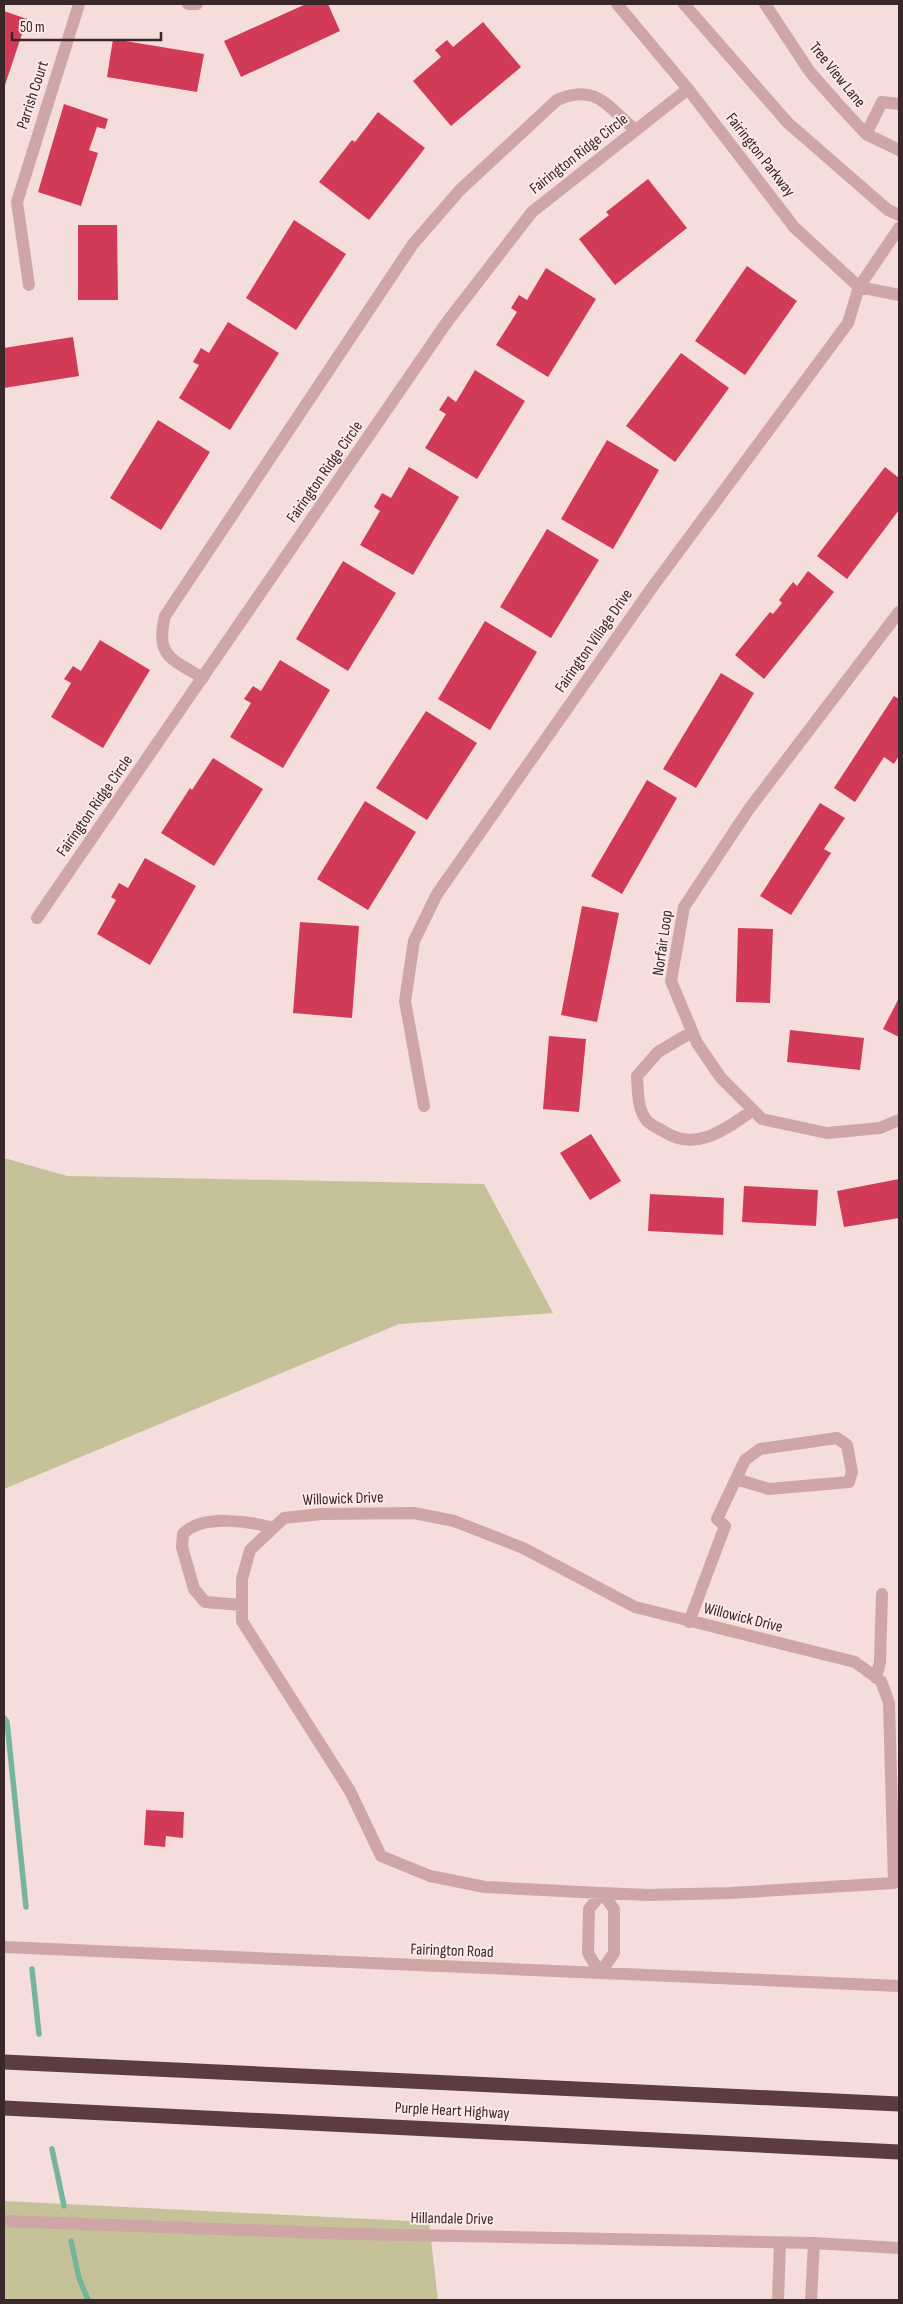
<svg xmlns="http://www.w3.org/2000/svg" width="903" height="2304" viewBox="0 0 903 2304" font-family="'Sofia Sans Condensed',sans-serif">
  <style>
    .green { fill: #c5c199 }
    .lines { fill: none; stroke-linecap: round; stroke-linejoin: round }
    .stream { stroke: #76b59d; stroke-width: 5.5 }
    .building { fill: #d23b57 }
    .minor { stroke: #cea6a5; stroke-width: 12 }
    .highway { stroke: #5b3d41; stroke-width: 15 }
    .labels { text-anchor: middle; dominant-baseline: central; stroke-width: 4; stroke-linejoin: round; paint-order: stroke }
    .street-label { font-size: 16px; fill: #392729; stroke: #fbeae8 }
  </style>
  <rect width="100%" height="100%" fill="#f4dddb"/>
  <path class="green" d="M4 1158 67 1176 484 1184 553 1313 399 1324 4 1489Z
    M4 2201 429 2222 438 2300H4Z"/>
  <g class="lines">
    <path class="stream" d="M4 1718 7 1722 26 1907
      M32 1969 39 2034
      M52 2149 64 2206
      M71 2241 79 2278 88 2300"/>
  </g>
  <path class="building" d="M306 4H328L340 31 241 77 224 41Z
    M4 11 27 19 4 88Z
    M483 22 521 67 451 126 413 81 441 57 435 50 447 40 453 47Z
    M113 39 204 54 197 92 107 77Z
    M64 104 108 119 105 129 97 127 89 150 98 153 81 206 38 192Z
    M378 112 425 148 369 220 319 182 352 140 355 142Z
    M648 179 687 228 615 285 579 239 609 215 606 212Z
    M294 220 346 254 296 330 246 298Z
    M78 225H117L118 300H78Z
    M747 266 797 301 745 375 695 341Z
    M546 268 596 299 548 377 496 345 517 312 511 308 519 295 527 300Z
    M228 322 279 353 230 430 179 398 199 365 193 362 201 348 209 353Z
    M73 337 79 376 4 388V348Z
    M681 353 729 388 675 462 626 426Z
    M475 370 525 401 477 479 425 448 446 414 439 410 448 396 456 402Z
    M158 420 210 452 161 530 110 498Z
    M607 440 659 470 613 549 561 519Z
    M409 467 459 497 413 575 360 545 380 511 374 507 382 493 391 498Z
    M885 467 899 478V510L847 579 817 556Z
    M547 529 599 560 551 638 500 607Z
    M343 561 396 593 348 671 296 639Z
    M808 571 834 592 764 679 735 655 770 612 773 614 782 603 779 600 793 582 797 586Z
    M485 621 537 652 490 730 438 699Z
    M100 640 150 670 103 748 51 717 71 683 64 679 73 666 81 671Z
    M280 660 330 690 283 768 230 737 251 703 244 699 253 686 261 691Z
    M721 673 754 693 696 788 663 769Z
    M894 696 899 699V756L894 764 884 757 855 802 834 788Z
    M426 711 477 743 427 820 376 788Z
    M213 758 263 789 214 866 161 833 190 788 192 790Z
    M647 780 677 798 622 894 591 876Z
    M365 801 416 832 368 910 317 879Z
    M820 803 845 818 824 849 831 853 791 915 760 896Z
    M145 858 196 886 150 965 97 934 116 900 111 897 119 883 128 888Z
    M582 906 619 913 597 1022 561 1015Z
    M300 922 359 926 352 1018 293 1013Z
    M738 928 773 929 770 1003 736 1002Z
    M899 998V1037L883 1029Z
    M790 1030 864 1038 860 1070 787 1062Z
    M549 1036 586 1039 579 1112 543 1109Z
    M591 1134 621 1181 590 1200 560 1153Z
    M899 1179V1218L844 1227 837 1191Z
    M744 1186 818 1190 816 1226 742 1222Z
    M650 1194 724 1198 723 1235 648 1231Z
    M146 1810 184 1812 183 1838 166 1836 165 1847 144 1845Z"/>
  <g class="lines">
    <path class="minor" d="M188 4H197
      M617 4 688 89 794 227 859 287 899 295
      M684 4 788 123 888 210 899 215
      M765 4 810 72 840 106 866 134 899 150
      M866 134 882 102 899 104
      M29 285 17 202 79 4
      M899 612 749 809 684 907 671 981 697 1043 721 1078 762 1119 827 1133 880 1128 899 1120
      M203 678C171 659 155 656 165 616L413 244 460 190 557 100C596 83 607 106 635 130
      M37 918 447 322 532 212 688 89
      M692 1032 658 1052 637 1076C638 1090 637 1109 647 1121 651 1125 658 1128 663 1131 696 1153 726 1129 753 1110
      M424 1106 405 1001 414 941 437 894 651 589 848 323 859 287 899 228
      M414 1513 454 1521 523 1548 635 1607 855 1662 881 1681 889 1703 894 1883 730 1893 648 1895 602 1893 485 1887 430 1876 381 1856 350 1791 242 1621V1579L250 1550 284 1518 321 1514Z
      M242 1605 205 1602 194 1589 182 1547 183 1534C202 1514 249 1521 273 1528
      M689 1622 725 1526 717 1519 745 1460 760 1449 837 1438 847 1445 852 1472 849 1482 769 1489 736 1479
      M876 1678 880 1662 882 1594
      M602 1893 614 1909V1953L600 1973 588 1953 589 1909Z
      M4 1947 899 1986
      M4 2221 351 2234 814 2243 899 2248
      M778 2300 780 2243
      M811 2300 814 2243"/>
    <path class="highway" d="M4 2062 899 2104
      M4 2108 899 2152"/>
  </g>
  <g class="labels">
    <g class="street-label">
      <text transform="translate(837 75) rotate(51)">Tree View Lane</text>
      <text transform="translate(33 95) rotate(-72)">Parrish Court</text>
      <text transform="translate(579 154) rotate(-38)">Fairington Ridge Circle</text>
      <text transform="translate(760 155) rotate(52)">Fairington Parkway</text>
      <text transform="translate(325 472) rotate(-55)">Fairington Ridge Circle</text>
      <text transform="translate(594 641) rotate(-55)">Fairington Village Drive</text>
      <text transform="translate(95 806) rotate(-55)">Fairington Ridge Circle</text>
      <text transform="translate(663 943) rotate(-82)">Norfair Loop</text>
      <text transform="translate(343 1499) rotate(-2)">Willowick Drive</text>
      <text transform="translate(743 1618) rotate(14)">Willowick Drive</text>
      <text transform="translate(452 1951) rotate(2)">Fairington Road</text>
      <text transform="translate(452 2111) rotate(3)">Purple Heart Highway</text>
      <text transform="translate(452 2219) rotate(1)">Hillandale Drive</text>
    </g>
  </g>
  <rect width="903" height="2304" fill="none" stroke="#392729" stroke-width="10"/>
  <path d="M12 32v8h149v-8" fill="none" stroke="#392729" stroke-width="2.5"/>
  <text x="20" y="32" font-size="15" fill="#392729" stroke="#fbeae8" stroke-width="4" paint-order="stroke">50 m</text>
</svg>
